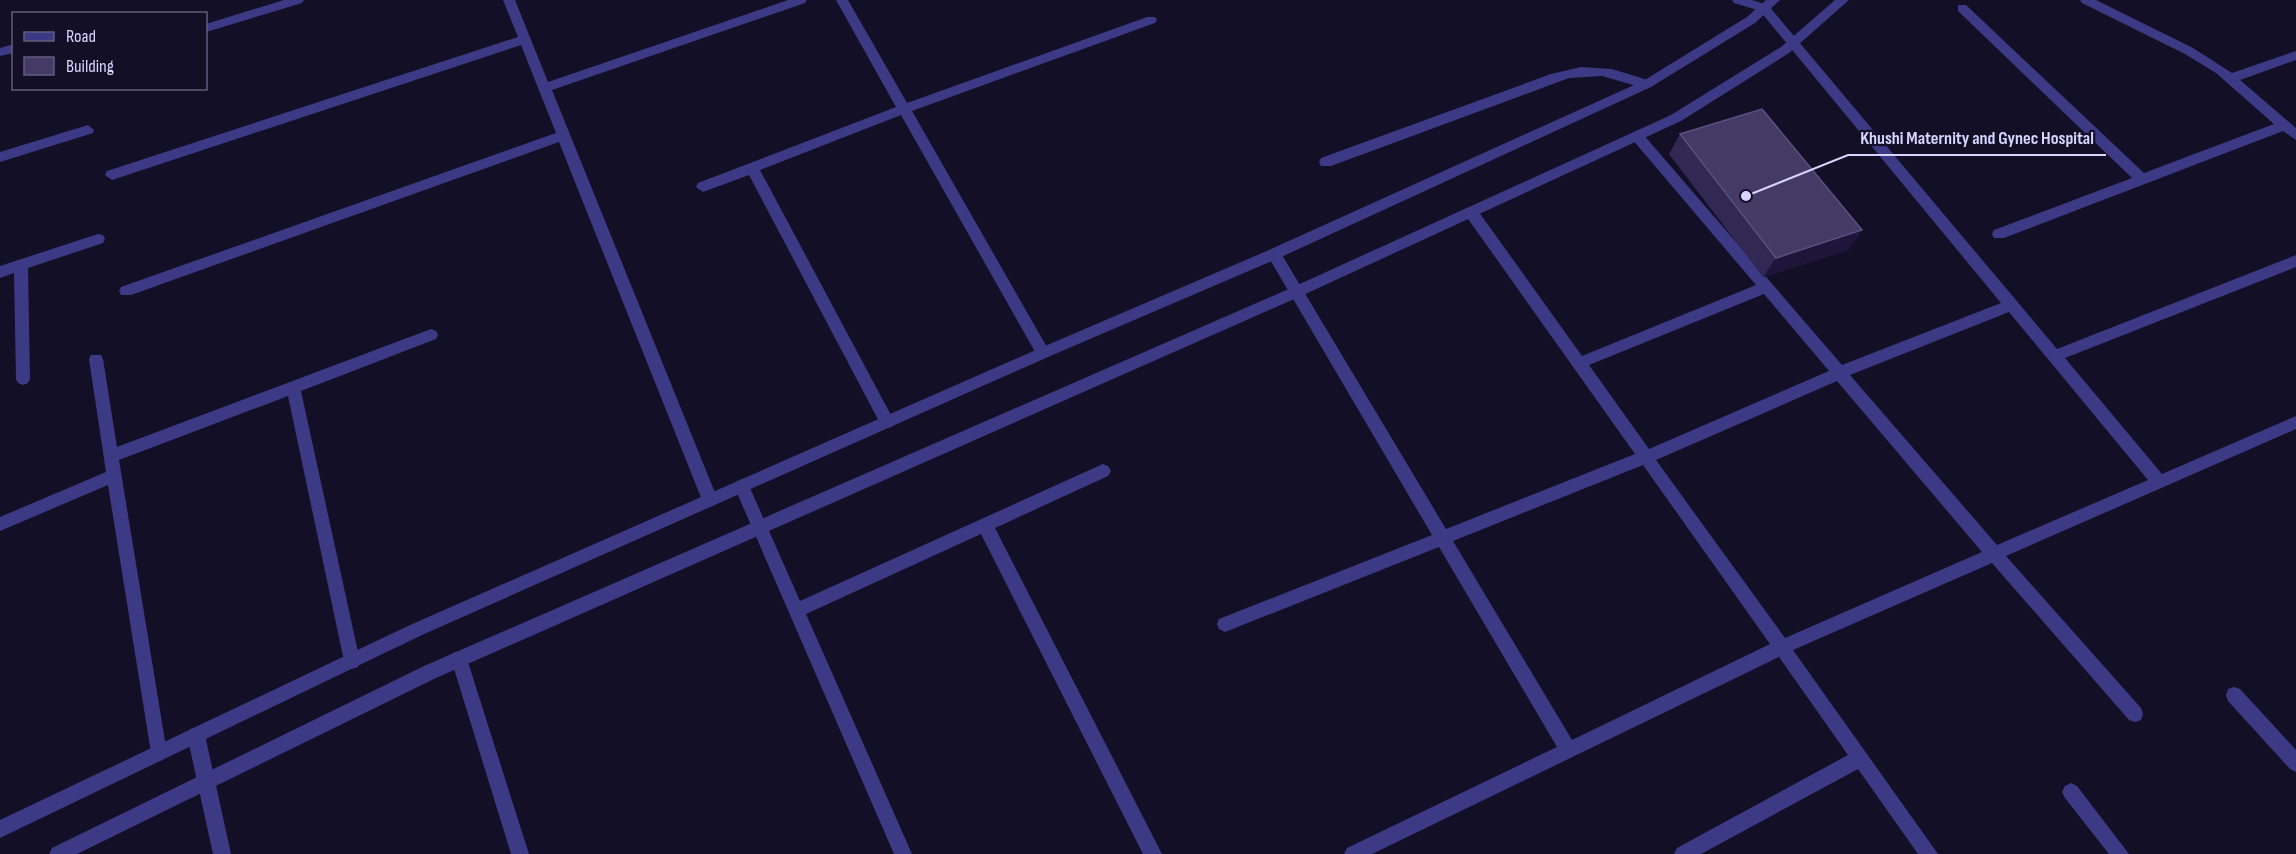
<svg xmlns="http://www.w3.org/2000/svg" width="2296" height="854" viewBox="0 0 2296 854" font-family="'Sofia Sans Condensed',sans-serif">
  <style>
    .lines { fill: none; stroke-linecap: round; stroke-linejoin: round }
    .service { fill: #3d3a85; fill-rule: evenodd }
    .minor { fill: #3d3a85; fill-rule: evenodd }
    .tertiary { fill: #3d3a85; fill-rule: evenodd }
    .wall { fill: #312854 }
    .shaded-wall { fill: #1d163a }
    .building { fill: #433a66; stroke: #5a527e; stroke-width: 1.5 }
    .leader { fill: none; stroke: #d9d4ff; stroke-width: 2 }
    .callout-dot { fill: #d9d4ff; stroke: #130f26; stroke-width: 2 }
    .callout-label { font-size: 18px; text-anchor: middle; font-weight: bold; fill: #d9d4ff; stroke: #130f26; stroke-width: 4.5; stroke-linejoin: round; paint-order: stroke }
  </style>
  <rect width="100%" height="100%" fill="#130f26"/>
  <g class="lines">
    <path class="service" d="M1732 0H1752L1768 5 1770 8 1764 12 1734 3Z
      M1581 67 1612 69 1651 81 1653 84 1647 89 1602 76 1569 78 1331 166H1321L1319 162 1321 158 1551 74Z"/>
    <path class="minor" d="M284 0H304L302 3 206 32V24Z
      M503 0H515L548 82 788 0H807L805 3 552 90 718 500 715 505 710 507 705 505 702 500 559 142 131 295H121L119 291 121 287 556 133 521 45 112 180 105 175 107 171 518 37Z
      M836 0H848L907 103 1147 17H1155L1157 20 1155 23 912 111 1048 349 1050 353 1048 357H1038L901 115 760 170 892 417 894 422 892 427 887 428 882 427 749 175 703 192 696 187 698 183 896 107Z
      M2080 0H2096L2193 48 2232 73 2296 51V60L2240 80 2296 128V140L2283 131 2004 238H1994L1992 234 1994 230 2132 178 1958 11V5H1966L2144 173 2274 124 2216 73 2185 54 2082 3Z
      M1764 4 1768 5 2057 349 2296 255V267L2065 358 2162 474 2296 416V429L2006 556 2141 708 2143 714 2141 720 2135 722 2129 720 1992 563 1793 650 1938 854H1918L1858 769 1701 854H1674L1677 848 1848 755 1779 657 1372 854H1344L1347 848 1557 747 1439 547 1225 632 1219 629 1217 624 1219 619 1432 535 1269 258 1267 254 1269 250H1279L1446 529 1635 454 1466 216 1464 212 1466 208H1476L1582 356 1756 285 1632 139 1631 136 1632 133H1642L1842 365 2001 303 1760 11 1758 8ZM1764 294 1829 371 1649 449 1589 365ZM2009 312 2148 480 1997 545 1850 375ZM1837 381 1982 552 1785 638 1656 460ZM1643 465 1770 644 1572 740 1453 541Z
      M14 44V53L0 56V48Z
      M88 125 94 130 93 133 0 162V152Z
      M98 234 103 235 105 239 103 243 28 268 30 379 28 383 23 385 18 383 16 379 14 273 0 278V266Z
      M431 329 436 331 438 335 436 339 301 391 360 661 358 667 352 669 346 667 344 661 288 396 119 460 167 753 164 759 158 762 152 759 108 485 0 531V517L106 472 89 359 91 355H101L103 359 117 447Z
      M1103 464 1108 466 1111 471 1108 476 995 528 1162 854H1143L981 534 806 614 912 854H894L734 486 737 481 742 479 747 481 800 601Z
      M459 651 465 653 467 659 529 854H511L451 659 453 653Z
      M2234 687 2240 689 2296 750V772L2290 769 2228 701 2226 695 2228 689Z
      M196 727 202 729 205 735 231 854H213L187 735 190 729Z
      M2071 783 2077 786 2129 854H2109L2065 798 2062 792 2065 786Z"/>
    <path class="tertiary" d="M1766 0H1780L1755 23 1651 87 1279 258 1048 357 422 635 0 838V820L410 625 1038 349 1269 250 1643 81 1747 17Z
      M1835 0H1849L1789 53 1681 121 1301 296 436 678 77 854H49L52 848 424 666 1291 288 1671 115 1781 47Z"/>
  </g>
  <path class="wall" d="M1680 134 1862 230 1848 250 1763 277 1669 154Z"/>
  <path class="shaded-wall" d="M1862 230 1848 250 1763 277 1776 258Z"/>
  <path class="building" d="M1762 109 1862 230 1776 258 1680 134Z"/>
  <path class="leader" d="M1746 196L1848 155H2106"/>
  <circle class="callout-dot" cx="1746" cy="196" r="6"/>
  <g class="callout-label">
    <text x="1977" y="144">Khushi Maternity and Gynec Hospital</text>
  </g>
  <rect x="12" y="12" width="195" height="78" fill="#130f26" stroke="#625e7d" stroke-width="1.5"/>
  <rect x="24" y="32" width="30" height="9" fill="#3d3a85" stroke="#625e7d" stroke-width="1.5"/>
  <text x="66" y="42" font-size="18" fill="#d9d4ff">Road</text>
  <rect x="24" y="57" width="30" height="18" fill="#433a66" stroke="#625e7d" stroke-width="1.5"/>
  <text x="66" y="72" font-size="18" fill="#d9d4ff">Building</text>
</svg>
